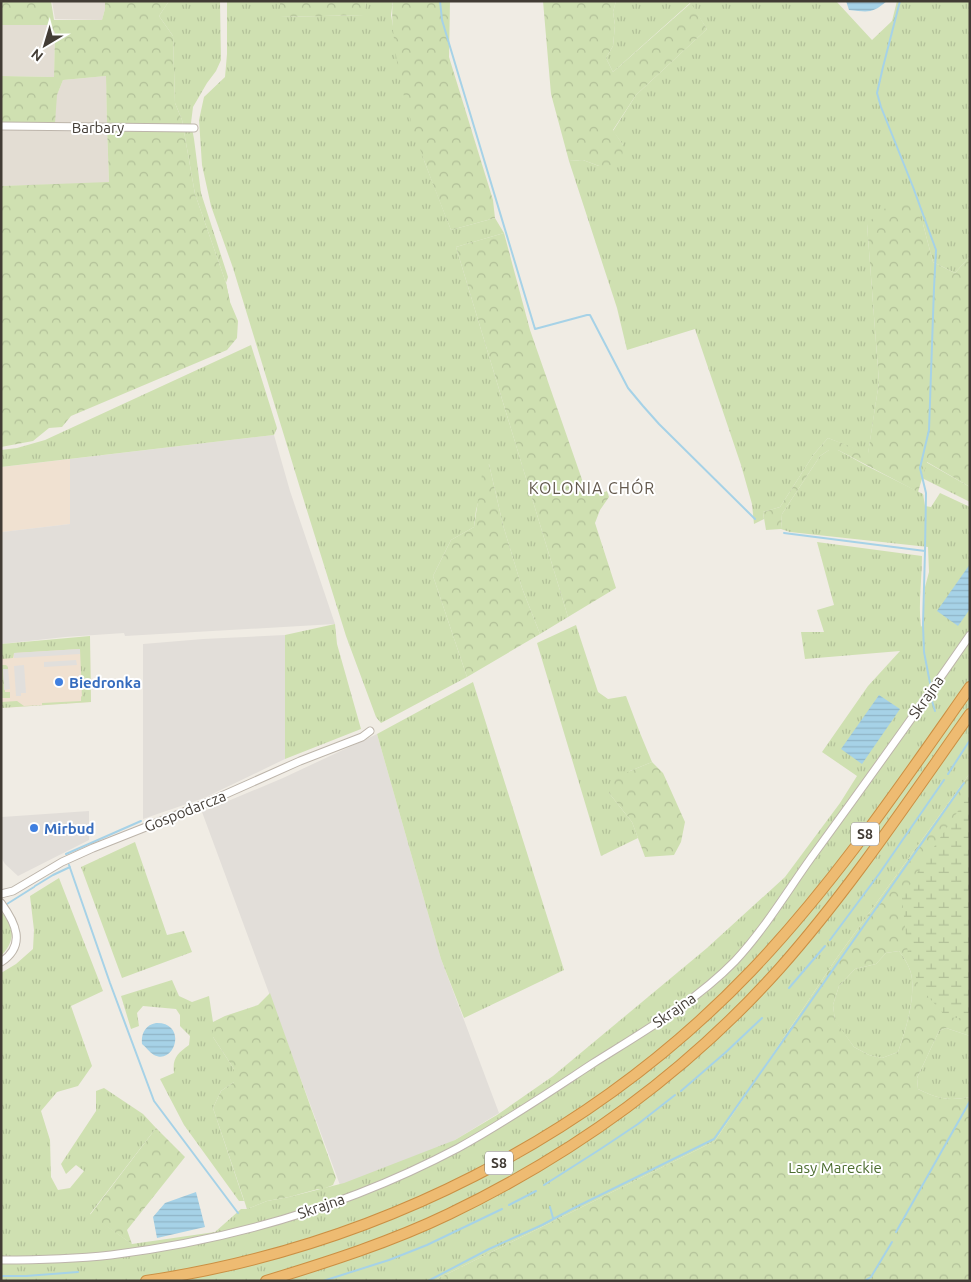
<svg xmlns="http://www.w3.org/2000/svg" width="971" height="1282" viewBox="0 0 971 1282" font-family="Ubuntu,sans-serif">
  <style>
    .residential { fill: #e3ddd3 }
    .commercial { fill: #f0e1d1 }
    .industrial { fill: #e2ded9 }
    .grass { fill: url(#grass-tufts) }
    .forest { fill: url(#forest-crowns); fill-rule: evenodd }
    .wetland { fill: url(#wetland-marsh) }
    .parking { fill: #e1dfdc }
    .water { fill: url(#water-rules) }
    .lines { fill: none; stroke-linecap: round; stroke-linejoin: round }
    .stream { stroke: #a6d2e7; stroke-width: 2 }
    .minor-casing { stroke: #bdb5ab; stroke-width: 9 }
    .highway-casing { stroke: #cb8f43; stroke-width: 12 }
    .minor { stroke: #fff; stroke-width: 7 }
    .highway { stroke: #eebb72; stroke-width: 10 }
    .shop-dot { fill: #3f7fe0; stroke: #fff; stroke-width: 2 }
    .labels { text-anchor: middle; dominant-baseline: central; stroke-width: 4; stroke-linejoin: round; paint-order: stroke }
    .shield { fill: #fff; stroke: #7b7672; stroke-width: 1 }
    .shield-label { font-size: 14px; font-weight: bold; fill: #423c35 }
    .street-label { font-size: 15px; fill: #423c35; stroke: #fff }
    .shop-label { font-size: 15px; font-weight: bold; fill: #366cbe; stroke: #fff; text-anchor: start }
    .park-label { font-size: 15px; fill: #4b6c2f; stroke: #fff }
    .neighbourhood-label { font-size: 16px; letter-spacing: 1px; fill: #63594d; stroke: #fff }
  </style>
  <defs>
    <pattern id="grass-tufts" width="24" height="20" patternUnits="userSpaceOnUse" patternTransform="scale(1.25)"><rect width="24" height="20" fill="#cfe0b1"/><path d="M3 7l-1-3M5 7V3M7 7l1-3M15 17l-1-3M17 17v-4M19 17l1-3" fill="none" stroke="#b3c199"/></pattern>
    <pattern id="forest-crowns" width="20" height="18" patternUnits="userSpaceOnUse" patternTransform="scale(1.25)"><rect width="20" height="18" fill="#cfe0b1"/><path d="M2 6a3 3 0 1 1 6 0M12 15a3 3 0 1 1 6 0" fill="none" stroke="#b3c199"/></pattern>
    <pattern id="wetland-marsh" width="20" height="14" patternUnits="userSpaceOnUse" patternTransform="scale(1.25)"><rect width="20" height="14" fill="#cfe0b1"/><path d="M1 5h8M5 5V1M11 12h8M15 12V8" fill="none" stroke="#b3c199"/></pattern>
    <pattern id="water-rules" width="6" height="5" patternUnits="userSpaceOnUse" patternTransform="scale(1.25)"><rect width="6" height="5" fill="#a6d2e7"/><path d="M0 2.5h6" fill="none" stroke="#90b5c7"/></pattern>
  </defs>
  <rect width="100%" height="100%" fill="#f0ece4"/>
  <path class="residential" d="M52 1H105V9L102 20 55 19Z
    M1 25H48L55 31 54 77 1 76Z
    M106 76 107 127 109 183 1 186V124L57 95 63 80Z"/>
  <path class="commercial" d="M70 459V524L2 532V467Z
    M90 648 91 702 1 708V653Z"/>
  <path class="industrial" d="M274 435 290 491 335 624 125 636 124 633 65 637 1 644 2 532 70 524V459Z
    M285 635V759L204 798 143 819V644L203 639Z
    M377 734 441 959 499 1113 455 1140 396 1170 340 1185 202 812 283 778Z
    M89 811V840L18 876 5 864 2 859V817Z"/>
  <path class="grass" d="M169 1H220L221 60 216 71 207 83 193 107 191 123 194 139 201 193 228 277 226 283 230 302 1 336 226 283 195 194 182 120 175 103 173 36 159 16Z
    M227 1H280V17L364 15 366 1H393L391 15 407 105 425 163 451 230 495 218 504 233 456 247 568 617 540 634 522 588 503 525 489 464 476 510 474 527 451 540 433 576 467 677 381 723 376 717 346 636 300 488 233 268 211 206 202 165 199 120 204 97 225 77 227 54Z
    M616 1H836L872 40 892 21 897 1H970V256L955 273 933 262 923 224H867L879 382 868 454 828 438 814 454 780 507 763 512 764 519 754 524 752 504 741 465 695 329 627 350 617 308 569 161 583 160 599 166 623 145 613 131 636 95 707 29 690 3 613 72 606 58 613 46 615 25 613 12Z
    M251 345 277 428 274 435 1 467V450L17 448 45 440Z
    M829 450H838L867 466 923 494 925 506 931 507 940 493 970 507V773L836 959 715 1141 433 1281H1V973L16 964 33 949 34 930 30 896 59 878 103 991 71 1006 92 1066 78 1086 57 1092 41 1111 50 1140 51 1177 58 1190 70 1188 84 1171 76 1165 66 1174 61 1164 96 1111V1091L104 1088 143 1114 156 1128 90 1214 132 1244 215 1232 241 1209H247L267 1201 289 1197 344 1183 455 1140 497 1115 553 1076 707 948 785 877 840 803 857 776 822 752 868 686 900 651 805 659 801 632H824L817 610 834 605 817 542 922 556C922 580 918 604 921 627L923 624 925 587 929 572 928 547 790 532 781 529 782 514 820 456Z
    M926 462 970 487V502L922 478Z
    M335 624 337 644 361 729 285 759V635Z
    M576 625 598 692 608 699 626 696 640 733 652 762 630 771 609 793 632 822 638 838 601 856 537 643Z
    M90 636 91 702 1 708V665H6L8 667V669H3L5 692H10V698H2V702L17 701 24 706 42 705V703L81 701V697L82 696 80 649 14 653 13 658 2 659 1 644Z
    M473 682 564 970 464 1018 441 959 377 734Z
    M135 842 167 935 184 931 192 952 122 978 81 867Z
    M1 912C16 926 15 942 1 956Z
    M899 951C905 959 911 968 912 979 914 1003 906 1029 898 1052L882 1058 869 1055 854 1047 835 1021 833 1005 839 986 855 969 876 964 886 953Z
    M172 980 179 996 192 1002 209 996 213 1022V1037L234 1069V1082L221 1091 213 1108 244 1201H239L184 1125 160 1079 174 1073C172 1058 178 1053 189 1045L190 1036 180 1026V1015L176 1009 143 1006 137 1013 139 1026 131 1029 121 996Z
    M946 1028 970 1036V1097C947 1101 939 1099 918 1089L917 1078 939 1031Z"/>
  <path class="forest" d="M1 1H51L54 20H102L105 9V1H169L159 16 173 36 175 103 182 120 195 194 226 283 230 302 238 321 237 338 227 350 71 416 62 427 49 428 33 441 1 447V186L109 182 107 127 106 76 63 80 57 95 55 123 1 124V76L54 77 55 32 48 25H1Z
    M280 1H366L365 15 280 17Z
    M393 1H450L449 57 493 200 495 218 451 230C428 171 402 110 395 47 393 31 391 17 393 1Z
    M543 1H616L613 12 615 25 613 46 606 58 613 72 691 3 707 29 636 95 613 130 623 145 622 162 613 165 599 166 583 160 569 161 551 94Z
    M906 201 915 205 923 224 933 262 955 273 970 256V487L927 462 918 492 838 450H829L820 456 782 514 781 529 766 530 763 512 780 507 814 454 828 438 868 453 879 382 867 224 881 210Z
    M504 233 530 330 586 491 600 494 607 491 609 497 600 510 595 523 616 588 568 617 456 247Z
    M489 464 503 525 522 588 540 634 467 677 433 576 451 540 474 527 482 474Z
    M652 762 663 773 685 822 681 842 674 855 645 857 632 822 609 793 610 782 630 771Z
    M970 773V1036L946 1028 939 1031 917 1078 918 1089C939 1099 947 1101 970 1097V1281H433L715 1141 836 959ZM899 951C905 959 911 968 912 979 914 1003 906 1029 898 1052L882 1058 869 1055 854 1047 835 1020 833 1005 839 986 855 969 876 964 886 953Z
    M270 993 336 1178 333 1185 323 1189H318L289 1197 267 1201 247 1209 213 1108 221 1091 234 1082V1069L213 1037V1022L225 1016 258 1005Z
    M156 1128 185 1157 127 1230 132 1244 90 1215Z"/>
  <path class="wetland" d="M970 793V1019L946 1017 919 986 908 955 902 898 924 862Z"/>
  <path class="parking" d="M80 649V654L14 658V653Z
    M76 660 77 665 44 667V662Z
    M24 665 26 693H21V696H16L14 666Z
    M3 669H8L10 689 4 690Z"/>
  <path class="water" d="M846 1H887C872 14 868 12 849 10Z
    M970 564V609L958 626 937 611Z
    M879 695 900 709 862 764 841 749Z
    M156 1023C188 1022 175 1066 154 1055 149 1052 146 1047 142 1044 141 1034 145 1025 156 1023Z
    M196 1192 205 1227 157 1238 153 1217 165 1203Z"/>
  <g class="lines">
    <path class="stream" d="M440 1 442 20 457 70 535 329 587 315H590L628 388 643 406 659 424 755 519
      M900 1 883 67 877 93 881 107 913 187 936 250 934 288 929 430 920 468 926 493 925 551
      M784 533 925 551 923 624 924 652 930 683
      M932 701 935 711
      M948 774 970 740
      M66 854 141 821
      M69 865 110 983 154 1101 238 1213
      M35 886 53 875 70 867
      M7 904 34 887
      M830 940 879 874 944 780
      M789 988 825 946
      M681 1091 726 1052 762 1018
      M544 1185 599 1150 638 1124 675 1095
      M509 1205 536 1191
      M550 1207 553 1218
      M896 1232 970 1101
      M1 1276H26L78 1272
      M323 1281 389 1260 427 1245 502 1209
      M428 1281 489 1249 542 1225 574 1208 714 1139 964 783
      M864 1281 871 1277 892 1242"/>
    <defs>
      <path id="minor" d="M1 126 194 128
        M1 894 13 891 62 862 93 848 199 806 300 761 362 737 370 731
        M1 903C15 922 27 945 1 962
        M1 1260C38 1260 74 1259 111 1255 231 1240 350 1205 458 1148 504 1123 548 1093 592 1064 641 1033 694 1003 735 961 764 930 786 893 811 858 865 784 918 710 970 635"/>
      <path id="highway" d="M146 1281C375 1247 591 1138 751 971 834 884 901 785 970 687
        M266 1281C328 1262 391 1242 449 1214 574 1154 688 1071 780 968 850 889 909 800 970 714"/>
    </defs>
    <use href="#minor" class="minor-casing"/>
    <use href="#highway" class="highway-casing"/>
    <use href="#minor" class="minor"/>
    <use href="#highway" class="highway"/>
  </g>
  <g class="shop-dot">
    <circle cx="59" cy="682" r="5"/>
    <circle cx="34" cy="828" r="5"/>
  </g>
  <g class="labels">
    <g class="shield">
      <rect x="851" y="822.5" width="28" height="23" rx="4"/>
      <rect x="485" y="1151.5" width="28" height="23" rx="4"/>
    </g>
    <g class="shield-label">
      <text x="865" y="834">S8</text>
      <text x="499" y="1163">S8</text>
    </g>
    <g class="street-label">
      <text x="98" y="127">Barbary</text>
      <text transform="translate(926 697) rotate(-55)">Skrajna</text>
      <text transform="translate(185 811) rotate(-22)">Gospodarcza</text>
      <text transform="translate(674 1010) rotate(-35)">Skrajna</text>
      <text transform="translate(321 1206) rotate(-19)">Skrajna</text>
    </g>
    <g class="shop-label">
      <text x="69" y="682">Biedronka</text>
      <text x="44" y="828">Mirbud</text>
    </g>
    <g class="park-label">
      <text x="835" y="1167">Lasy Mareckie</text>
    </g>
    <g class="neighbourhood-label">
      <text x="592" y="488">KOLONIA CHÓR</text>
    </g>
  </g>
  <rect width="971" height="1282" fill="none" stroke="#423c35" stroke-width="5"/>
  <g transform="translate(45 45) rotate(218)" stroke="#ffffff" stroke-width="4" paint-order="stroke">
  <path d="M0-4L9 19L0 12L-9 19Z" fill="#423c35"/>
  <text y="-8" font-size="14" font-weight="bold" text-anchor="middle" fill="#423c35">N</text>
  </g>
</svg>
